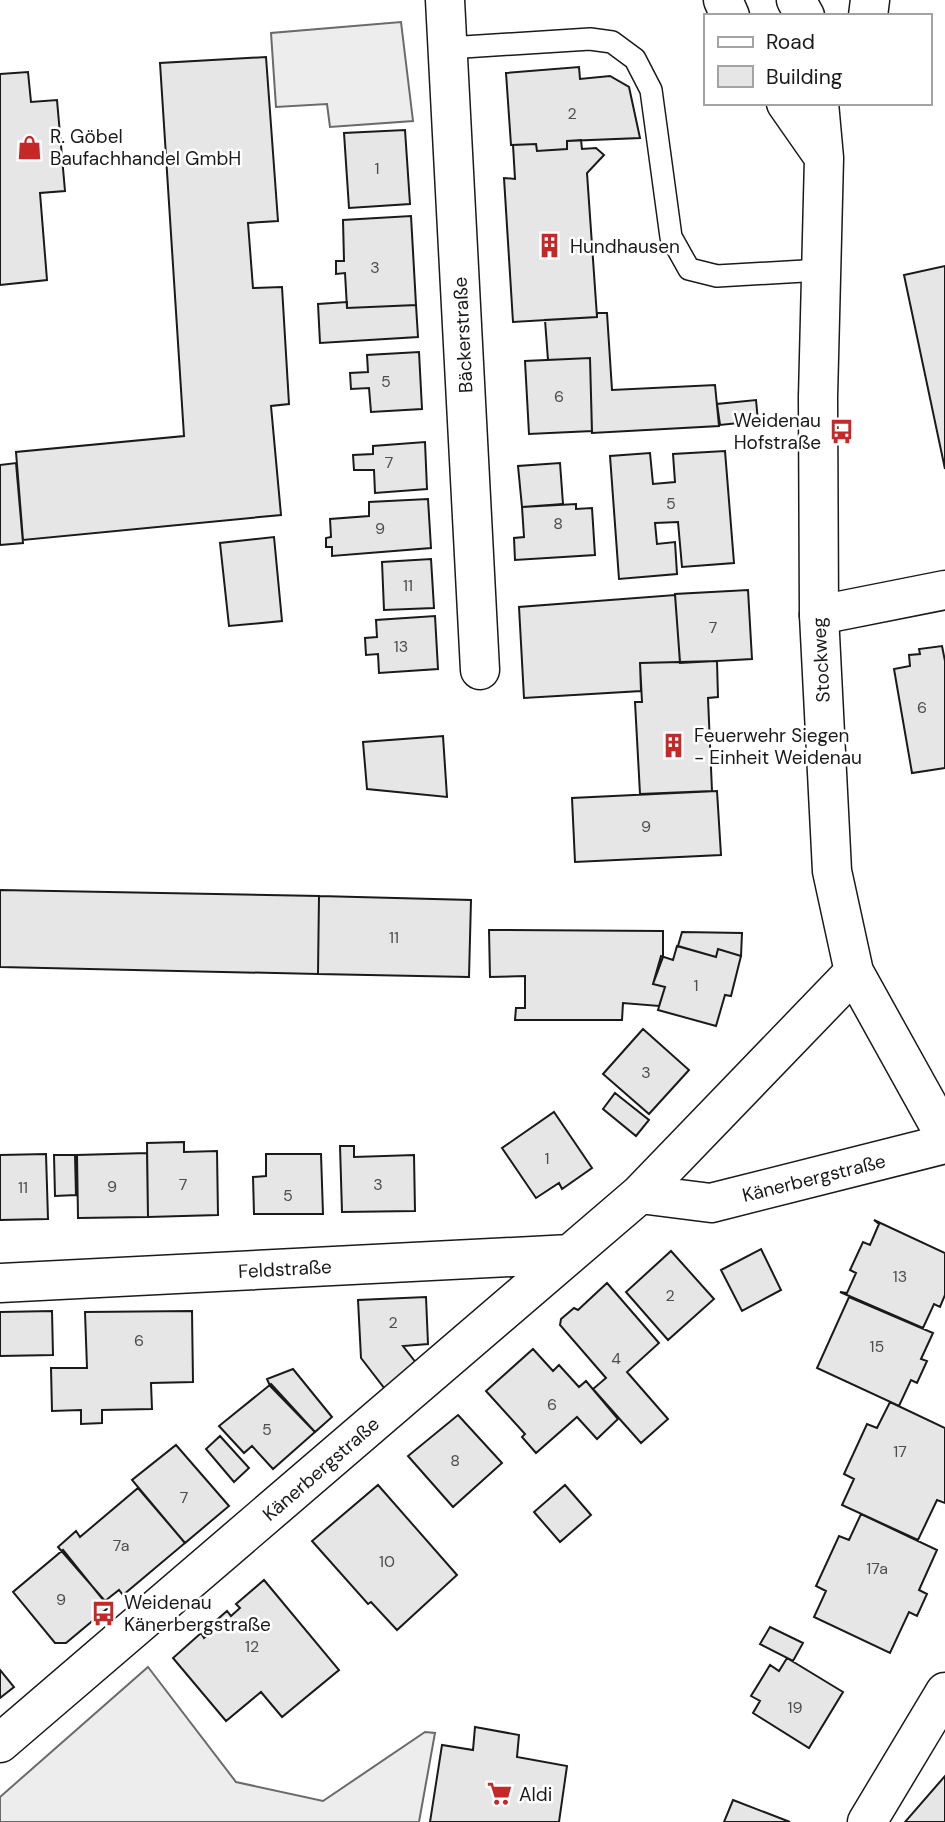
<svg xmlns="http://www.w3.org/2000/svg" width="945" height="1822" viewBox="0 0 945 1822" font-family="'DM Sans',sans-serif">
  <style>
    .built { fill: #ededed; stroke: #6a6a6a; stroke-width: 2 }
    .building { fill: #e6e6e6; stroke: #1a1a1a; stroke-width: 2 }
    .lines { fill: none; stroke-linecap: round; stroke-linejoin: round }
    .lane-casing { stroke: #1a1a1a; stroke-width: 24 }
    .street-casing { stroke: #1a1a1a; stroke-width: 41 }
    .secondary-casing { stroke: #1a1a1a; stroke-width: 41 }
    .lane { stroke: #fff; stroke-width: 21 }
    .street { stroke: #fff; stroke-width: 38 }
    .secondary { stroke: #fff; stroke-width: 38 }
    .labels { text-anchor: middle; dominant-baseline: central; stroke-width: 5; stroke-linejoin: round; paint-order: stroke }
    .number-label { font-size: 16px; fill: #4d4d4d }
    .poi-label { font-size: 19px; fill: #1a1a1a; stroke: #fff; text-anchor: start }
    .street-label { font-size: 19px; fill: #1a1a1a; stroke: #fff }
  </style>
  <rect width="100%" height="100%" fill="#fff"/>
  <path class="built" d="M401 22 413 121 330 127 327 104 276 107 271 33Z
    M148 1667 236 1782 323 1801 425 1732 435 1733 419 1822H0V1797Z"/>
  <path class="building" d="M266 57 278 221 248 223 253 288 282 287 289 404 271 406 281 515 23 540 16 452 184 436 160 63Z
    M579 67 580 79 610 76 629 87 640 138 567 141V149L537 151 536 144 511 145 506 73Z
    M28 72 31 102 57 100 65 191 40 193 47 280 0 285V74Z
    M405 130 410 204 349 208 344 133Z
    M581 140 582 149 596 148 604 155 587 173 597 317 513 322 504 178 515 179 513 145 536 144 537 151 567 149V141Z
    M411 216 416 305 347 308 345 273 336 274V261H344L343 220Z
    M945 266V469L904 275Z
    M347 302V308L416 305 418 337 320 343 318 304Z
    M597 313H607L612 390 715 385 719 426 592 433 590 358 548 360 545 320 597 317Z
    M419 352 422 409 371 412 369 388 351 389 350 373 368 372 367 355Z
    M590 358 592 431 529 434 525 361Z
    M756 400 758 421 720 425 717 404Z
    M425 442 427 489 375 493 374 470H354L353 455 373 454V446Z
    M725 451 734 563 682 567 678 522 655 523 657 544 675 542 677 574 619 579 610 456 650 453 653 484 675 482 673 454Z
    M16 463 23 543 0 545V465Z
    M560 463 563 504 522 507 518 466Z
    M428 499 431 548 332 556V547H326V538L331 537 330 519 369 516V502Z
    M576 504V509L592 508 595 555 515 560 514 538 524 537 522 507Z
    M274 537 282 621 229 626 220 543Z
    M431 559 434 608 384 610 382 562Z
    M748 590 752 659 680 663 675 594Z
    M675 595 680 662 640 663 641 691 524 698 519 607Z
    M435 616 438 669 379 673 378 654 366 655 365 638 377 637 376 620Z
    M942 646 945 661V768L912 773 894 669 910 666 909 655 920 654 919 649Z
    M717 661 718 697 708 698 712 791 640 794 635 702H642L640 663Z
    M443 736 447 797 367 789 363 742Z
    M717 791 721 855 575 862 572 798Z
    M0 890 319 896 318 974 0 967Z
    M319 896 471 900 469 977 318 974Z
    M489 930 663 931V957L653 984 665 987 659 1006 623 1003 622 1020H515L516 1008H525V976L490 977Z
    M682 932 742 933 741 956 718 949 716 957 678 946Z
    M677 946 716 957 718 949 741 956 731 996 725 995 716 1026 658 1010 665 987 653 984 661 956 673 960Z
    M643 1029 689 1070 649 1114 603 1074Z
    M615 1093 649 1120 636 1136 603 1109Z
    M554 1112 592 1168 562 1189 559 1183 536 1198 502 1148Z
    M184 1142V1152L217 1151 218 1215 148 1217 147 1143Z
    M340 1146H354V1157L414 1155 415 1211 342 1212Z
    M147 1153 148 1217 78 1218 77 1155Z
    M46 1154 48 1219 0 1220V1155Z
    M266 1154H321L323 1214H254L253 1177 266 1176Z
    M54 1155H75L76 1195 55 1196Z
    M874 1220 945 1253V1295L940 1307 934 1304 923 1328 840 1292 847 1293 856 1273 850 1270 863 1242 870 1245 879 1224Z
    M761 1249 781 1290 742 1311 721 1270Z
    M671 1251 714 1299 668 1340 626 1292Z
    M607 1283 659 1343 627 1372 668 1419 641 1443 593 1389 606 1378 560 1325 561 1319 574 1308 578 1310Z
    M426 1297 428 1344 403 1346 417 1364 385 1389 361 1358 358 1300Z
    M849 1297 933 1333 921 1359 927 1361 917 1383 911 1380 899 1406 817 1368Z
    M52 1311 53 1355 0 1356V1312Z
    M192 1311 193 1382 151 1383 152 1409 102 1410V1423L81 1424V1410L52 1411 51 1368H87L85 1312Z
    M533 1349 553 1371 559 1365 579 1387 586 1381 618 1419 597 1439 577 1417 536 1453 522 1437 525 1434 486 1391Z
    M293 1369 332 1417 315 1432 270 1386 267 1379Z
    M271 1384 315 1432 273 1469 252 1446 244 1453 219 1426Z
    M890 1402 945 1428V1503L937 1500 918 1540 842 1505 854 1479 844 1474 867 1424 877 1428Z
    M458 1415 502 1463 453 1507 408 1456Z
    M220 1436 249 1468 234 1482 206 1449Z
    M176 1445 229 1506 185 1543 132 1480Z
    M378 1485 457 1575 397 1630 371 1602 368 1604 312 1541Z
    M565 1485 591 1515 560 1542 534 1512Z
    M138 1488 185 1543 123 1595 119 1590 105 1601 58 1547 76 1531 80 1537Z
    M861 1514 937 1550 919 1590 927 1594 917 1616 909 1612 890 1653 814 1617 826 1591 816 1586 839 1536 849 1540Z
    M63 1550 109 1607 66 1643H55L13 1592Z
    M264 1580 339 1670 282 1717 261 1692 226 1721 173 1658 201 1633 204 1638 214 1629 211 1625 227 1611 231 1616 240 1608 236 1604Z
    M770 1627 803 1643 793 1661 760 1644Z
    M787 1658 843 1692 809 1748 753 1713 760 1701 751 1696 770 1665 779 1671Z
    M0 1670 14 1687 0 1698Z
    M475 1727 519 1735 517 1757 567 1766 559 1822H430L442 1745 473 1750Z
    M945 1776V1822H905Z
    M733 1800 790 1822H724Z"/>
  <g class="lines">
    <defs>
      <path id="lane" d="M448 48 590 39 612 42 635 59 651 90 671 237 689 269 717 276 821 270"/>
      <path id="street" d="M445 0 480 670
        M819 615 945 590
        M640 1194 711 1203 945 1144
        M0 1283 570 1254
        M0 1743 640 1194 854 972"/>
      <path id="secondary" d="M723 0 730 16
        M796 0 805 16
        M868 16 870 0
        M786 103 823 156
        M819 103 824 158 818 397 819 615 832 871 854 972 945 1136
        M867 1822 945 1692"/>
    </defs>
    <use href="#lane" class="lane-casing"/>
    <use href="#street" class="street-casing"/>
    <use href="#secondary" class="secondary-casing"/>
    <use href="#lane" class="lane"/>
    <use href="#street" class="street"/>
    <use href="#secondary" class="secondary"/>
  </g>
  <defs>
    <symbol id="shop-bare" viewBox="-9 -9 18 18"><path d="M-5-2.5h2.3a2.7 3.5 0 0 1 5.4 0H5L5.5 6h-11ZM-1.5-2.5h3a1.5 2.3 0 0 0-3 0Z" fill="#c62828" stroke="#fff" stroke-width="2.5" paint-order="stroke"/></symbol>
    <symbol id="building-bare" viewBox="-9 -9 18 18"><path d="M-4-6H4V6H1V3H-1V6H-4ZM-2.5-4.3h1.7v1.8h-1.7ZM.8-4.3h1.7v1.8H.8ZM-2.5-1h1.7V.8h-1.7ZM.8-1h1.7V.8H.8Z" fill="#c62828" stroke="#fff" stroke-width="2.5" paint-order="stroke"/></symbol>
    <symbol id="bus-bare" viewBox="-9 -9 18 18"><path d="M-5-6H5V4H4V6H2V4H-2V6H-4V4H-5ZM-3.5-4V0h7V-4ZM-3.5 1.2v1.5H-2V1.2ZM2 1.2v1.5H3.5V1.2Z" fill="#c62828" stroke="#fff" stroke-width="2.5" paint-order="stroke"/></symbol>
    <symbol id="supermarket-bare" viewBox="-9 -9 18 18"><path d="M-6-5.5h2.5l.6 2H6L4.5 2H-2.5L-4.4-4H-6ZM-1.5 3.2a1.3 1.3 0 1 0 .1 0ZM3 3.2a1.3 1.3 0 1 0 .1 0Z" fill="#c62828" stroke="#fff" stroke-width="2.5" paint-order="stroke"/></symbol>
  </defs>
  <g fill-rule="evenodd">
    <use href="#shop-bare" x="12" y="130" width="35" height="35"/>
    <use href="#building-bare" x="532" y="228" width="35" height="35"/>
    <use href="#bus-bare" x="824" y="414" width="35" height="35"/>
    <use href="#building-bare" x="656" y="728" width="35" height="35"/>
    <use href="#bus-bare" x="86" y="1596" width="35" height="35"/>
    <use href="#supermarket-bare" x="482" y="1776" width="35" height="35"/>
  </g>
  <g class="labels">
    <g class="number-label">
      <text x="572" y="113">2</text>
      <text x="377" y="168">1</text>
      <text x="375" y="267">3</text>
      <text x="386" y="381">5</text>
      <text x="559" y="396">6</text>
      <text x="389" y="462">7</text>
      <text x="671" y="503">5</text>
      <text x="558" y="523">8</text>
      <text x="380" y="528">9</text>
      <text x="408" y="585">11</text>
      <text x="713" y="627">7</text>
      <text x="401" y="646">13</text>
      <text x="922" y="707">6</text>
      <text x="646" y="826">9</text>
      <text x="394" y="937">11</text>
      <text x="696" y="985">1</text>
      <text x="646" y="1072">3</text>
      <text x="547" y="1158">1</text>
      <text x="183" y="1184">7</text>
      <text x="378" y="1184">3</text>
      <text x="112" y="1186">9</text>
      <text x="23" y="1187">11</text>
      <text x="288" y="1195">5</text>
      <text x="900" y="1276">13</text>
      <text x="670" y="1295">2</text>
      <text x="393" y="1322">2</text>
      <text x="139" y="1340">6</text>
      <text x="877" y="1346">15</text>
      <text x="616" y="1358">4</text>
      <text x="552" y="1404">6</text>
      <text x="267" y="1429">5</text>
      <text x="900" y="1451">17</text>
      <text x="455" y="1460">8</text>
      <text x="184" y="1497">7</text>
      <text x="121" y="1545">7a</text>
      <text x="387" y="1561">10</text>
      <text x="877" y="1568">17a</text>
      <text x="61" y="1599">9</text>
      <text x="252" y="1646">12</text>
      <text x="795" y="1707">19</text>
    </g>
    <g class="poi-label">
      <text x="50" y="136">R. Göbel<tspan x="50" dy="22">Baufachhandel GmbH</tspan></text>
      <text x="570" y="246">Hundhausen</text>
      <text x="821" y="420" text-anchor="end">Weidenau<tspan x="821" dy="22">Hofstraße</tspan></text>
      <text x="694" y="735">Feuerwehr Siegen<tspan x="694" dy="22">- Einheit Weidenau</tspan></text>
      <text x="124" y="1602">Weidenau<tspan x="124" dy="22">Känerbergstraße</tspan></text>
      <text x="519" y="1794">Aldi</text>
    </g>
    <g class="street-label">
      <text transform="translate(463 335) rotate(-93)">Bäckerstraße</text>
      <text transform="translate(821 660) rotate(-93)">Stockweg</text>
      <text transform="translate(814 1178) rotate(-14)">Känerbergstraße</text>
      <text transform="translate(285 1269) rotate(-3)">Feldstraße</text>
      <text transform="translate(321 1469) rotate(-41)">Känerbergstraße</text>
    </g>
  </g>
  <rect x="704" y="14" width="228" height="91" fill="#ffffff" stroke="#a3a3a3" stroke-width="2"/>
  <rect x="718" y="37" width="35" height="10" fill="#ffffff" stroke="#a3a3a3" stroke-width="2"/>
  <text x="766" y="49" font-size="21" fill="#1a1a1a">Road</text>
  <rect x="718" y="66" width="35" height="21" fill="#e6e6e6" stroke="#a3a3a3" stroke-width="2"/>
  <text x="766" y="84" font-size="21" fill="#1a1a1a">Building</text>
</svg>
